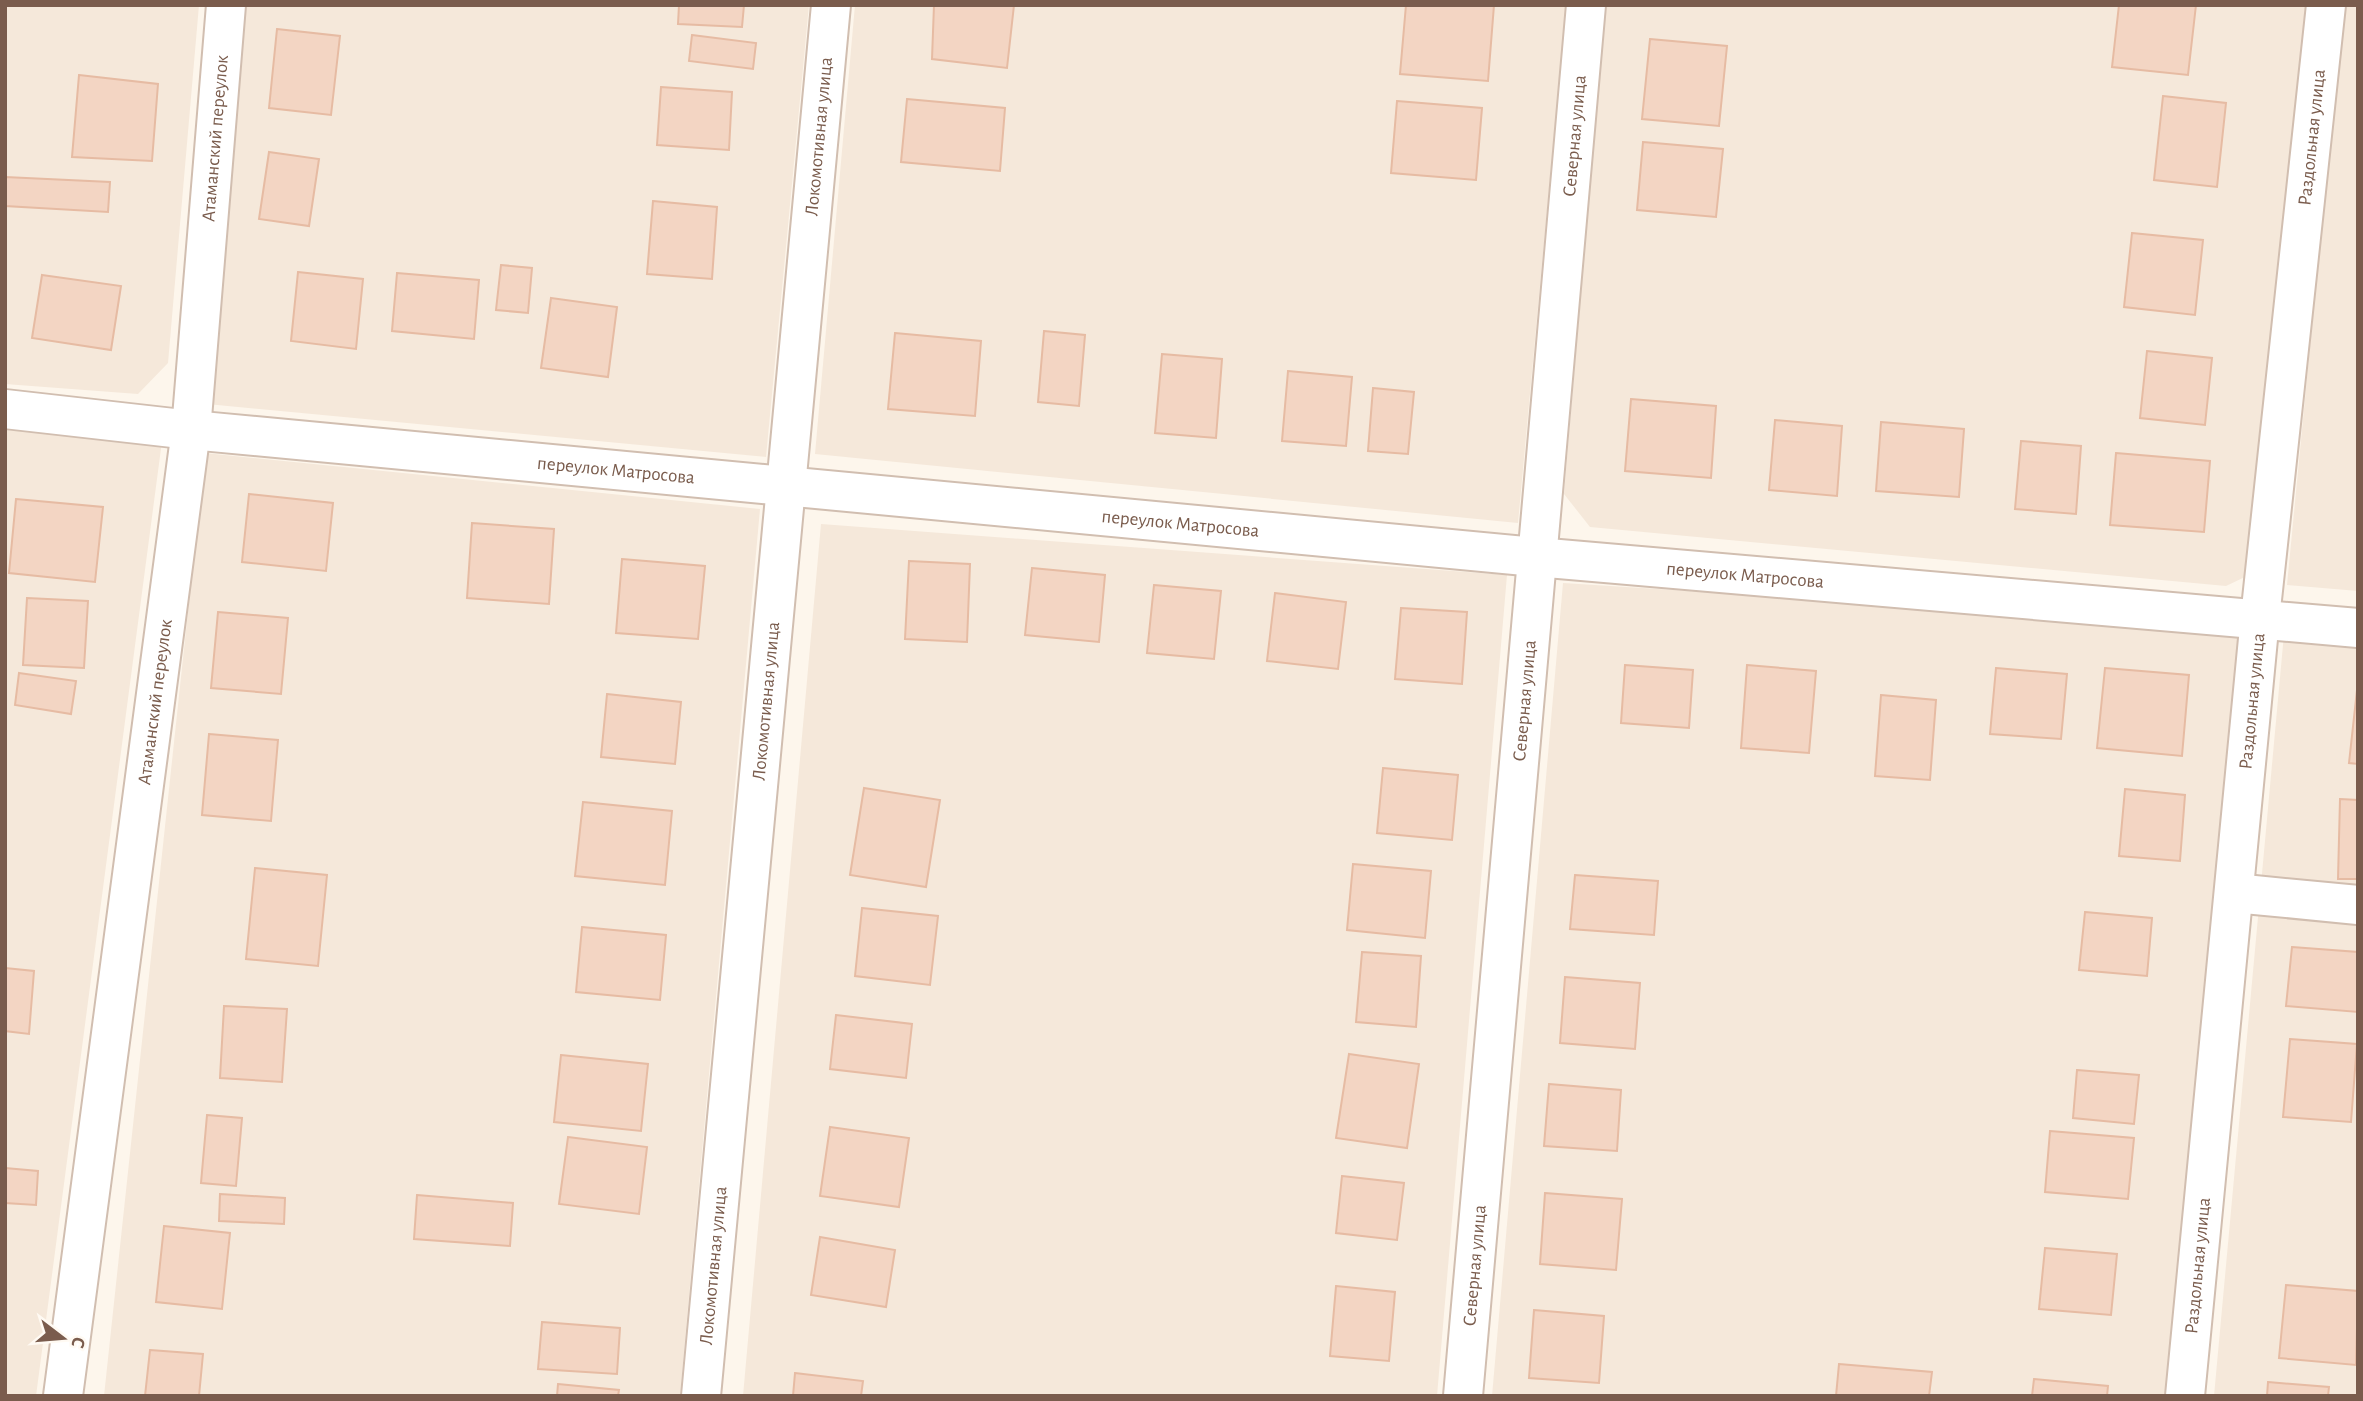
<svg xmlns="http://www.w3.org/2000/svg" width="2363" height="1401" viewBox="0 0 2363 1401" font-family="'Alegreya Sans',sans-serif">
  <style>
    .residential { fill: #f5e8da }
    .building { fill: #f3d5c3; stroke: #e6bba3; stroke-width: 2 }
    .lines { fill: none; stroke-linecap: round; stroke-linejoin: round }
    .minor-casing { stroke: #d1beb0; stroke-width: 42 }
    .minor { stroke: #fff; stroke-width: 38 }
    .labels { text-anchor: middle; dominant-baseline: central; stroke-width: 5; stroke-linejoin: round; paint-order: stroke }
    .street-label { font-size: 19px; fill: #7a5c4d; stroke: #fffaf3 }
  </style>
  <rect width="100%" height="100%" fill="#fdf6ec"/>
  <path class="residential" d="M5 5H199L168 363 138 394 5 384Z
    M241 5H809L766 457 207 404Z
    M855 5H1566L1518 523 815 454Z
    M1605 5H2309L2247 576 2226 586 1590 527 1564 494Z
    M2343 5H2358V591L2287 585Z
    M5 430 162 441 36 1396H5Z
    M205 453 760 509 680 1396H104Z
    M821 524 1507 575 1437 1396H743Z
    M1563 583 2239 626 2173 1396H1492Z
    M2284 634 2358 640V1396H2214Z"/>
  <path class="building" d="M679 5H744L742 27 678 24Z
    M934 5H1014L1007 68 932 59Z
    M1406 5H1494L1488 81 1400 74Z
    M2119 5H2196L2188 75 2112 67Z
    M277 29 340 36 331 115 269 108Z
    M692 35 756 43 753 69 689 61Z
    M1650 39 1727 46 1719 126 1642 119Z
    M79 75 158 84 152 161 72 157Z
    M661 87 732 92 729 150 657 145Z
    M2163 96 2226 103 2217 187 2154 180Z
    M907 99 1005 108 1000 171 901 162Z
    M1397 101 1482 108 1476 180 1391 173Z
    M1643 142 1723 149 1716 217 1637 210Z
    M269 152 319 159 309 226 259 219Z
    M5 177 110 182 108 212 5 206Z
    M653 201 717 207 712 279 647 274Z
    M2132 233 2203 240 2195 315 2124 307Z
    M501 265 532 268 528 313 496 310Z
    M298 272 363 279 356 349 291 341Z
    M397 273 479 280 474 339 392 331Z
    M42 275 121 286 111 350 32 338Z
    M551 298 617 307 608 377 541 368Z
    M1044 331 1085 335 1079 406 1038 402Z
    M895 333 981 341 975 416 888 409Z
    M2147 351 2212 358 2205 425 2140 418Z
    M1162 354 1222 359 1216 438 1155 433Z
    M1288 371 1352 377 1346 446 1282 441Z
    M1373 388 1414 392 1408 454 1368 451Z
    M1631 399 1716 406 1711 478 1625 471Z
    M1775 420 1842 426 1837 496 1769 490Z
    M1881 422 1964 429 1959 497 1876 491Z
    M2021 441 2081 446 2076 514 2015 509Z
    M2116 453 2210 461 2204 532 2110 525Z
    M249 494 333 503 326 571 242 562Z
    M16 499 103 507 95 582 9 573Z
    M472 523 554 529 549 604 467 598Z
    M622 559 705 566 698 639 616 633Z
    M909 561 970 564 967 642 905 639Z
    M1032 568 1105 575 1099 642 1025 635Z
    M1154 585 1221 591 1214 659 1147 653Z
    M1275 593 1346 602 1338 669 1267 661Z
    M27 598 88 601 84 668 23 665Z
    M1401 608 1467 612 1462 684 1395 679Z
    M218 612 288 618 281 694 211 688Z
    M1625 665 1693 670 1689 728 1621 723Z
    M1747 665 1816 671 1809 753 1741 748Z
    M1996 668 2067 674 2061 739 1990 734Z
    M2105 668 2189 675 2182 756 2097 748Z
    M19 673 76 681 71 714 15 705Z
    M2357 690H2358V764L2349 763Z
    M607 694 681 702 675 764 601 757Z
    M1881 695 1936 700 1930 780 1875 776Z
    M209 734 278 740 271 821 202 815Z
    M1383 768 1458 775 1452 840 1377 833Z
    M864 788 940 800 926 887 850 875Z
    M2125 789 2185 795 2180 861 2119 856Z
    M2340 799 2358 800V879H2338Z
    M583 802 672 811 665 885 575 876Z
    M1353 864 1431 871 1425 938 1347 930Z
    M255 868 327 875 318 966 246 959Z
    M1575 875 1658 881 1654 935 1570 929Z
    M862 908 938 916 930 985 855 976Z
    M2085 912 2152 918 2147 976 2079 970Z
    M582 927 666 935 660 1000 576 992Z
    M2292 947 2358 952V1012L2286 1006Z
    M1362 952 1421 956 1416 1027 1356 1022Z
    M5 968 34 971 29 1034 5 1031Z
    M1565 977 1640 983 1635 1049 1560 1043Z
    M224 1006 287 1009 282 1082 220 1078Z
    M836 1015 912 1024 906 1078 830 1069Z
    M2290 1039 2357 1044 2351 1122 2283 1117Z
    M1349 1054 1419 1064 1407 1148 1336 1138Z
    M561 1055 648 1064 641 1131 554 1122Z
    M2077 1070 2139 1075 2134 1124 2073 1118Z
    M1549 1084 1621 1090 1617 1151 1544 1146Z
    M207 1115 242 1118 236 1186 201 1183Z
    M830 1127 909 1138 899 1207 820 1196Z
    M2050 1131 2134 1138 2128 1199 2045 1192Z
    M568 1137 647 1147 639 1214 559 1204Z
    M5 1168 38 1171 36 1205 5 1203Z
    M1342 1176 1404 1183 1397 1240 1336 1233Z
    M1545 1193 1622 1199 1616 1270 1540 1264Z
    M220 1194 285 1198 284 1224 219 1221Z
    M417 1195 513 1203 510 1246 414 1239Z
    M164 1226 230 1233 222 1309 156 1302Z
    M820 1237 895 1250 886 1307 811 1295Z
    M2045 1248 2117 1254 2111 1315 2039 1309Z
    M2286 1285 2358 1291 2356 1365 2279 1358Z
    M1336 1286 1395 1292 1389 1361 1330 1356Z
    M1534 1310 1604 1316 1599 1383 1529 1378Z
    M542 1322 620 1328 617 1374 538 1369Z
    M150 1350 203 1354 199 1396H145Z
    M1839 1364 1932 1372 1929 1396H1836Z
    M795 1373 863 1381 861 1396H793Z
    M2034 1379 2108 1386 2107 1396H2032Z
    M2268 1382 2329 1387 2328 1396H2267Z
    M558 1384 619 1390 618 1396H557Z"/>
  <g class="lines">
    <defs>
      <g id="minor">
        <path id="s1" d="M5 409 191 430 1536 557 2358 628"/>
        <path d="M2234 893 2358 905"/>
        <path id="s2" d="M63 1396 191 430 226 5"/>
        <path id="s3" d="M701 1396 831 5"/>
        <path id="s4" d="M1463 1396 1586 5"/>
        <path id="s5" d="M2185 1396 2260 618 2326 5"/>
      </g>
    </defs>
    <use href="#minor" class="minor-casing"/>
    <use href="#minor" class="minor"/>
  </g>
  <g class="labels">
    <g class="street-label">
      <text stroke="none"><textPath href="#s3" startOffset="1265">Локомотивная улица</textPath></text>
      <text stroke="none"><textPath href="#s4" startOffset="1265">Северная улица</textPath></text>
      <text stroke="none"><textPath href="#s5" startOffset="1265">Раздольная улица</textPath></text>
      <text stroke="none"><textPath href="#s2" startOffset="1267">Атаманский переулок</textPath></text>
      <text stroke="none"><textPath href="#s1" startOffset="614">переулок Матросова</textPath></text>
      <text stroke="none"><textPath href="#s1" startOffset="1181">переулок Матросова</textPath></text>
      <text stroke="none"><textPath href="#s1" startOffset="1748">переулок Матросова</textPath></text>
      <text stroke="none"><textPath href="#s4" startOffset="698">Северная улица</textPath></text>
      <text stroke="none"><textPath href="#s5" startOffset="698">Раздольная улица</textPath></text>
      <text stroke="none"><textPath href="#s3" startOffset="698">Локомотивная улица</textPath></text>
      <text stroke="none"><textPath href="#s2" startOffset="700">Атаманский переулок</textPath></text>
      <text stroke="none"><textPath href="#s3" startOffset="131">Локомотивная улица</textPath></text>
      <text stroke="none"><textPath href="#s4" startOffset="131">Северная улица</textPath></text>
      <text stroke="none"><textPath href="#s5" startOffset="131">Раздольная улица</textPath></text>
    </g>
  </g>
  <rect width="2363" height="1401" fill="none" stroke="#7a5c4d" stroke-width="14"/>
  <g transform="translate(63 1338) rotate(106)" stroke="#fffaf3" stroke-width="5" paint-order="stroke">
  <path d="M0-5L12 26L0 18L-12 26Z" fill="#7a5c4d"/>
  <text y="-10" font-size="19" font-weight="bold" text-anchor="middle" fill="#7a5c4d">С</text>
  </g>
</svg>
